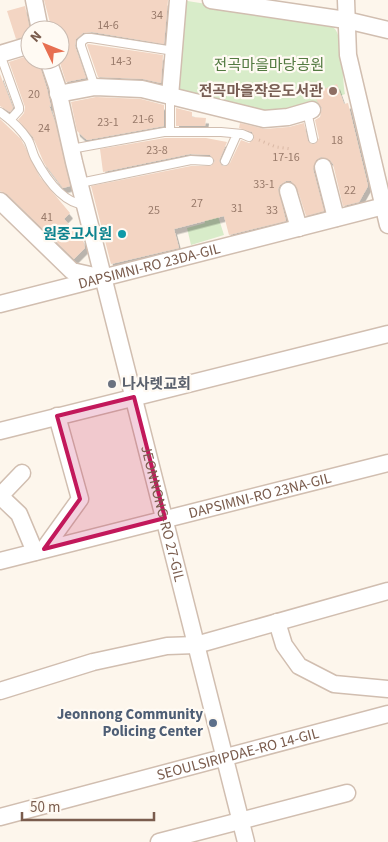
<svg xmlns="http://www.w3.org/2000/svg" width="388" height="842" viewBox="0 0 388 842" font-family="'Source Sans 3','Noto Sans KR',sans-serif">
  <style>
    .green { fill: #d8ecc9 }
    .building { fill: #f3d5c3; filter: url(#shadow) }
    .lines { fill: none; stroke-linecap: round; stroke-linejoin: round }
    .lane-casing { stroke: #d1beb0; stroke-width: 10 }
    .street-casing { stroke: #d1beb0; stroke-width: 19 }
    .path { stroke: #d9b8a5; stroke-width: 3; stroke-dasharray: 1 4; stroke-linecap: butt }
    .lane { stroke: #fff; stroke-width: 8 }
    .street { stroke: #fff; stroke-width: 16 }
    .marked { fill: #c2185b; fill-opacity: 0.2; stroke: #c2185b; stroke-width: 4; stroke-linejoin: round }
    .education-dot { fill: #8d6e63; stroke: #fffaf3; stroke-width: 2 }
    .culture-dot { fill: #0f9aa8; stroke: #fffaf3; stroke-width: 2 }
    .worship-dot { fill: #6b7280; stroke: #fffaf3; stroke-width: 2 }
    .service-dot { fill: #5c6f8a; stroke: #fffaf3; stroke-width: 2 }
    .labels { text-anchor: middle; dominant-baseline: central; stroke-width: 4.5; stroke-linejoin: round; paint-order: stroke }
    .number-label { font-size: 12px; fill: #987a6a }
    .park-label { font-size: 15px; fill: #537a41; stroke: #fffaf3 }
    .education-label { font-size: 15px; font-weight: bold; fill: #785e54; stroke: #fffaf3; text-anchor: end }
    .culture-label { font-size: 15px; font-weight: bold; fill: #0d838f; stroke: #fffaf3; text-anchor: end }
    .street-label { font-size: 15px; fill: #7a5c4d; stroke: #fffaf3 }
    .worship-label { font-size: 15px; font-weight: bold; fill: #5b616d; stroke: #fffaf3; text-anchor: start }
    .service-label { font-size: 15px; font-weight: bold; fill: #4e5e75; stroke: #fffaf3; text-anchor: end }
  </style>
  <defs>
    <filter id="shadow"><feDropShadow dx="3" dy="5.5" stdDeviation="0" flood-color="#0004"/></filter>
  </defs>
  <rect width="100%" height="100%" fill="#fdf6ec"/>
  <path class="green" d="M181 0 320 22C324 23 331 25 334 28 344 37 342 79 345 94L308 108 268 116 174 94Z
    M217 213 224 235 191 245 187 228 205 223 203 217Z"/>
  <path class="building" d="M44 0H168L164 44 92 32 83 33 76 39 75 46 86 78 66 82 59 60H60V30H52Z
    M25 6 30 30 23 37 16 39 7 11Z
    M88 44 163 55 161 83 143 79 98 77 87 45Z
    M30 55V60H38L47 89 51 107 49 105 55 122 70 186 63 188 44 163 33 137 18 120 24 113 25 107 9 62Z
    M0 74 13 108 10 112 0 106Z
    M337 84 344 104 348 103 368 186 359 202 343 206 333 164 330 160 321 157 316 160 313 169 324 211 306 216 297 188 291 181H286L280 185 278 189 286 221 229 235 224 216 174 229 179 248 111 264 91 186 191 166H211L215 161 210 155 190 154 103 172 100 149 165 138H206L227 142 219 161 222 166H226L230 163 241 140 249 143 254 139 252 132 239 128 240 123 265 129 289 127 304 123 308 141 311 144H315L319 138 315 120 320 117 322 108 317 101 313 93Z
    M96 97 141 99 164 105V126L87 140 77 131 71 102Z
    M176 108 192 112V117L206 118 205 126H176Z
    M0 119 21 139 39 176 70 213 64 219 83 240 85 248 74 259 7 194 0 191Z"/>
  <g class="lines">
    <defs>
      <path id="lane" d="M0 54 19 107V110L10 120
        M95 87 81 46V42L86 38H91L174 51
        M307 111 313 139
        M0 112C10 119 21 129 28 140 31 145 32 152 35 158 45 177 62 203 85 205
        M170 132V96
        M71 149 164 132H221L242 134 249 137
        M225 161 237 134
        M80 183 191 160 209 161"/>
      <g id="street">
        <path d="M34 0 40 30"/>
        <path d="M211 0 346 20 388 30"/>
        <path d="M346 0 348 55 388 225"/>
        <path d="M0 54 30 45"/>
        <path id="s1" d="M48 60 57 86 74 162 246 842"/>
        <path d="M58 94 95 87 142 89 264 119 288 117 312 110"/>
        <path d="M170 96 178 0"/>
        <path d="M323 167 336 218"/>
        <path d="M288 191 299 228"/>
        <path d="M0 201 72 271 99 277"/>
        <path id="s2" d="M0 304 388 205"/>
        <path d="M0 431 388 334"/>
        <path d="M22 473 0 496 19 514 35 552"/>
        <path d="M44 549 80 499 57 416"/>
        <path id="s3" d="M0 561 388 463"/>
        <path d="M277 622 284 645 299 666 334 684 388 689"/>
        <path d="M0 691 93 662 167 646 196 645 388 591"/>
        <path id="s4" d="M0 817 388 714"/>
        <path d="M159 842 347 793"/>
      </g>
    </defs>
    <use href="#lane" class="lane-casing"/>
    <use href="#street" class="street-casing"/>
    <path class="path" d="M259 140 276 147 292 149"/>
    <use href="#lane" class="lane"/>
    <use href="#street" class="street"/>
  </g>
  <path class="marked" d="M134 397 165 518 44 549 80 499 57 416Z"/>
  <circle class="education-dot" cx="333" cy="91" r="5"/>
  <circle class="culture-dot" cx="122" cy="234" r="5"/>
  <circle class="worship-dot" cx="112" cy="384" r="5"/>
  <circle class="service-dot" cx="213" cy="723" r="5"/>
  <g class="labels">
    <g class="number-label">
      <text x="157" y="15">34</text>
      <text x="108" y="25">14-6</text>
      <text x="121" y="61">14-3</text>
      <text x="34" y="94">20</text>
      <text x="143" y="119">21-6</text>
      <text x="108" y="122">23-1</text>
      <text x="44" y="128">24</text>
      <text x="337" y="140">18</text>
      <text x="157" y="150">23-8</text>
      <text x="286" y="157">17-16</text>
      <text x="264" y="184">33-1</text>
      <text x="350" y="190">22</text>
      <text x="197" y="203">27</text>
      <text x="237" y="208">31</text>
      <text x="154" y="210">25</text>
      <text x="272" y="210">33</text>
      <text x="47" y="217">41</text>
    </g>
    <g class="park-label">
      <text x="269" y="65">전곡마을마당공원</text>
    </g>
    <g class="education-label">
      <text x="323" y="91">전곡마을작은도서관</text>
    </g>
    <g class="culture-label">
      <text x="112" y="234">원중고시원</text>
    </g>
    <g class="street-label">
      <text stroke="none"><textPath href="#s2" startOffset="154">DAPSIMNI-RO 23DA-GIL</textPath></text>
      <text stroke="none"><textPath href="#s3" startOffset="268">DAPSIMNI-RO 23NA-GIL</textPath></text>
      <text stroke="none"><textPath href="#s1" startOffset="468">JEONNONG-RO 27-GIL</textPath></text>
      <text stroke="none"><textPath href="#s4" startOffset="246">SEOULSIRIPDAE-RO 14-GIL</textPath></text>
    </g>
    <g class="worship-label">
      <text x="122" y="384">나사렛교회</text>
    </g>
    <g class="service-label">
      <text x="203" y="714">Jeonnong Community<tspan x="203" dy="17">Policing Center</tspan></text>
    </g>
  </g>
  <g transform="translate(45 45) rotate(313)"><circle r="24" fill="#fffaf3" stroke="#cabbb1"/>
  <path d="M0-4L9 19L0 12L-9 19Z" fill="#e76f51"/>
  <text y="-8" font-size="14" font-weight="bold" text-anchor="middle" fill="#7a5c4d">N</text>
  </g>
  <path d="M22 812v8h132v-8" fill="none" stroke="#7a5c4d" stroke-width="2.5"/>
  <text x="30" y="812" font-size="15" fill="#7a5c4d" stroke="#fffaf3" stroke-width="4" paint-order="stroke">50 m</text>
</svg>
